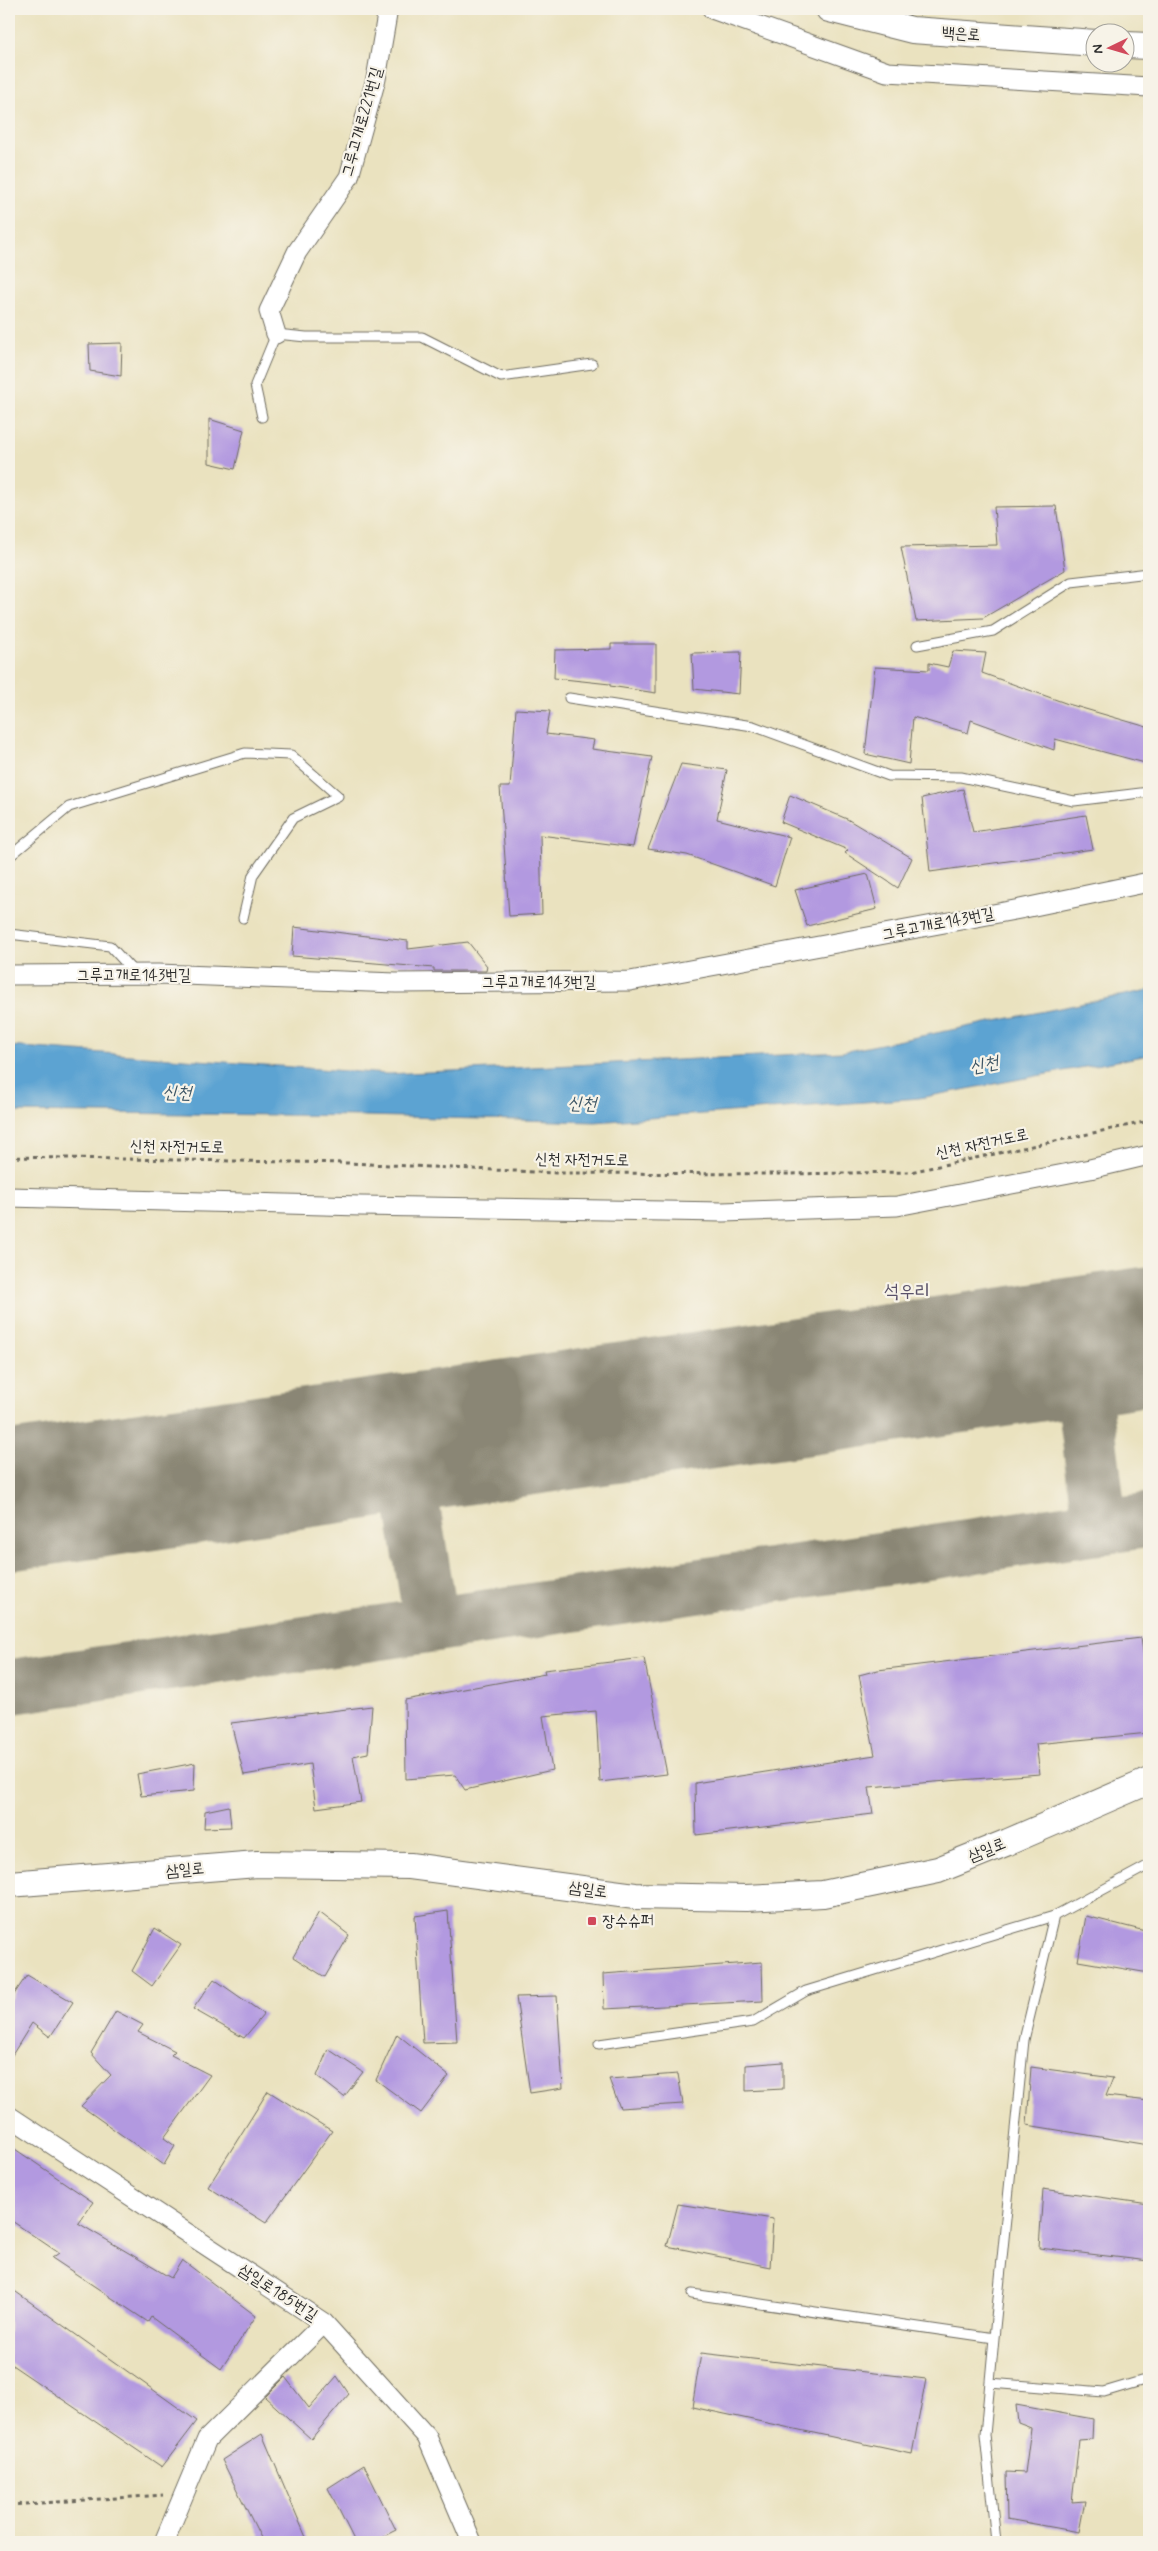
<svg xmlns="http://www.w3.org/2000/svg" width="1158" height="2551" viewBox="0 0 1158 2551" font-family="Mynerve,'Poor Story',sans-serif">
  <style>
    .water { fill: #5ca3d2; stroke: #44677e }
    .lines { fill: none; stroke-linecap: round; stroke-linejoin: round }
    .taxiway { stroke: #8a8675; stroke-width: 55 }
    .runway { stroke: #8a8675; stroke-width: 139 }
    .building { fill: #b299e0 }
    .service-casing { stroke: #6e6b5f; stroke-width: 11 }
    .minor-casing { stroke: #6e6b5f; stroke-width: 21 }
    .secondary-casing { stroke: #6e6b5f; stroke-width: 28 }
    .path { stroke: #6e6b5f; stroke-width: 3; stroke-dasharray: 4 4; stroke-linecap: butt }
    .service { stroke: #fff; stroke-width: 9 }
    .minor { stroke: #fff; stroke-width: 19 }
    .secondary { stroke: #fff; stroke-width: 26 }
    .poi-dot { fill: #d1495b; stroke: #f7f3e8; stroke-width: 2 }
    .labels { text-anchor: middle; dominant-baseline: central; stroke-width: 4.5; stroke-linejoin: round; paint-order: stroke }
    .street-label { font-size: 16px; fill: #2b2b2b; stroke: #f7f3e8 }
    .poi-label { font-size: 16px; fill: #2b2b2b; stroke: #f7f3e8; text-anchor: start }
    .water-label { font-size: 18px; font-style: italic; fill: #3c5565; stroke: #f7f3e8 }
    .quarter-label { font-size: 19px; fill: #5a526a; stroke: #f7f3e8 }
  </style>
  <rect width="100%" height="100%" fill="#f7f3e8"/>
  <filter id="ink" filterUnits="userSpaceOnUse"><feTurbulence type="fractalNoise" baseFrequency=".02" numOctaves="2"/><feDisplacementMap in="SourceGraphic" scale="10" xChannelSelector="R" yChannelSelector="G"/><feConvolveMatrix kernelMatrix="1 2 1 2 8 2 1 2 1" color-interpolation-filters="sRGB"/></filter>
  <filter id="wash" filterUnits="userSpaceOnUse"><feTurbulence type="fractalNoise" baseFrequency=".0096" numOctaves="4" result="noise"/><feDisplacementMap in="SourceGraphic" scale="20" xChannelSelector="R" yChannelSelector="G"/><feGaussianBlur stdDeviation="1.12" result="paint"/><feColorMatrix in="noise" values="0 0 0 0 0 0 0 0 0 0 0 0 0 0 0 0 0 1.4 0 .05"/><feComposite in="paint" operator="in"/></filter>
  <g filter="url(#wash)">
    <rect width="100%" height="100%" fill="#eae2bf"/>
    <path class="water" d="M1149 990V1055L919 1098 595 1122 365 1116 9 1112V1046L387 1074 842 1052Z"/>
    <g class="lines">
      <path class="taxiway" d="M1078 1346 1100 1527
        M402 1444 432 1625
        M9 1687 1149 1520"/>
      <path class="runway" d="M9 1501 1149 1336"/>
    </g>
    <g id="blocks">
      <path class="building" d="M122 343 121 376 90 371 89 344Z
        M209 419 244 430 235 469 209 463Z
        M1056 506 1065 570 983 618 916 621 901 547 997 545 994 507Z
        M611 644H656V693L610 686V684L554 678 555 650 611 649Z
        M953 651 986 653 982 673 1068 704 1147 727 1145 763 1055 739 1054 750 971 720 968 733 913 717 909 764 865 754 875 667 929 670V663L948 667Z
        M741 652 739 694 694 689 692 653Z
        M516 709 550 711 546 734 594 740 592 749 652 757 633 847 540 835 542 914 509 916 500 787H510Z
        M681 764 727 770 717 819 790 837 775 886 687 855 648 849Z
        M963 789 973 832 1086 815 1093 849 930 872 922 798Z
        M790 795 847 819 912 858 898 888 845 853 848 850 781 822Z
        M868 874 877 909 807 926 795 890Z
        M294 927 408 941V949L468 942 487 966 486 971H434V968L292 956Z
        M1141 1638 1149 1692V1733L1036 1744 1040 1774 869 1787 873 1814 696 1835 695 1783 875 1755 859 1675 878 1670Z
        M644 1658 667 1774 600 1782 596 1711 543 1716 552 1770 465 1790 455 1775 406 1779 405 1700 545 1674 544 1670Z
        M372 1706 368 1753 353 1756 361 1802 316 1808 310 1764 244 1775 231 1723Z
        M195 1763 194 1791 141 1796 137 1774Z
        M229 1806 231 1827 204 1828 205 1811Z
        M448 1911 457 2042 423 2043 415 1916Z
        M319 1912 349 1935 325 1977 293 1957Z
        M1086 1916 1149 1932V1973L1078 1961Z
        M155 1928 181 1945 152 1986 132 1971Z
        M762 1962 763 2001 604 2009 603 1974Z
        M27 1975 73 2002 50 2037 32 2023 9 2060V2002Z
        M214 1979 264 2014 244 2038 193 2009Z
        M557 1996 563 2088 530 2093 516 1997Z
        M116 2011 143 2025 138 2032 175 2051 171 2055 210 2075 164 2138 175 2146 164 2165 81 2106 111 2075 91 2053Z
        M397 2034 449 2076 421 2113 376 2080Z
        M328 2049 363 2072 344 2097 317 2076Z
        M783 2062V2089L746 2091V2065Z
        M1031 2067 1113 2078 1106 2096 1149 2101V2145L1027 2125Z
        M678 2074 683 2104 620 2108 609 2079Z
        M268 2091 332 2131 266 2223 208 2187Z
        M9 2145 93 2202 78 2223 171 2278 182 2260 256 2316 221 2369 151 2317 148 2322 52 2258 59 2253 9 2219Z
        M1043 2189 1149 2204V2261L1039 2248Z
        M678 2204 773 2219 770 2267 667 2246Z
        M9 2287 197 2421 162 2467 9 2363Z
        M701 2353 926 2379 912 2454 692 2407Z
        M337 2376 349 2394 311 2439 265 2397 285 2377 309 2408Z
        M1016 2405 1093 2419 1092 2439 1079 2440 1072 2502 1085 2501 1079 2532 1007 2519 1006 2472 1025 2473 1031 2428 1018 2423Z
        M262 2434 308 2542H263L222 2460Z
        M364 2465 396 2530 372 2542H355L328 2488Z"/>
    </g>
  </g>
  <g filter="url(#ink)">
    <use href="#blocks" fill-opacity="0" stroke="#6e6b5f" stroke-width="1"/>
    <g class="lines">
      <defs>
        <path id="service" d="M262 417 255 385 276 334 306 337H422L501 377 592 364
          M917 645 993 631 1071 582 1149 573
          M569 698 753 726 889 776 961 777 1074 801 1149 792
          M9 857 69 807 245 753 291 755 338 796 293 818 253 875 243 918
          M9 934 110 946 134 972
          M599 2044 753 2022 806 1991 1054 1916
          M692 2294 994 2338
          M990 2383 1104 2392 1141 2381H1149
          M996 2542 985 2435 994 2338 1024 2040 1054 1916 1149 1865"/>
        <path id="minor" d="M712 9 887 72 1149 87
          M276 334 269 311 297 252 349 177 376 79 388 9
          M9 975 158 974 396 983 630 981 1020 909 1149 882
          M9 1197 361 1206 723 1212 897 1206 1090 1169 1149 1155
          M9 2116 324 2323 427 2437 472 2542
          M164 2542 207 2439 324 2323"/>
        <path id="secondary" d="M829 9 912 30 1096 43
          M1126 45 1149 46
          M9 1884 257 1864 410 1866 635 1896 746 1898 823 1894 938 1870 1008 1842 1149 1781"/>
      </defs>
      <use href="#service" class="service-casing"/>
      <use href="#minor" class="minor-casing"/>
      <use href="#secondary" class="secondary-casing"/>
      <path class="path" d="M9 1157 348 1163 556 1173 786 1174 910 1172 1149 1121
        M9 2505 163 2495"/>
      <use href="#service" class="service"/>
      <use href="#minor" class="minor"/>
      <use href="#secondary" class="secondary"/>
    </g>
  </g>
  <rect class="poi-dot" x="587" y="1916" width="10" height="10" rx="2.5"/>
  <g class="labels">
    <g class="street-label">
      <text transform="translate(961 34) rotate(4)">백은로</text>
      <text transform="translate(362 122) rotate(-74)">그루고개로221번길</text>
      <text transform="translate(938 924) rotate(-11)">그루고개로143번길</text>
      <text x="134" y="975">그루고개로143번길</text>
      <text x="539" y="982">그루고개로143번길</text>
      <text transform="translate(982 1144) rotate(-12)">신천 자전거도로</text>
      <text transform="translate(177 1147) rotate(1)">신천 자전거도로</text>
      <text transform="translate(582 1160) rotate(1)">신천 자전거도로</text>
      <text transform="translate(987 1850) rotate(-22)">삼일로</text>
      <text transform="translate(185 1870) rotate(-5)">삼일로</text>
      <text transform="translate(588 1890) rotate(8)">삼일로</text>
      <text transform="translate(278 2293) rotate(33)">삼일로185번길</text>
    </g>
    <g class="poi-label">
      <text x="602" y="1921">장수슈퍼</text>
    </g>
    <g class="water-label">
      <text transform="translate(984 1065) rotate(-11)">신천</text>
      <text transform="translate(177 1093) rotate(2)">신천</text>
      <text transform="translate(582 1104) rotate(2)">신천</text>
    </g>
    <g class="quarter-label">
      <text x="907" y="1291">석우리</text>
    </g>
  </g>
  <rect width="1158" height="2551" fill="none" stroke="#f7f3e8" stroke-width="30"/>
  <g transform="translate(1110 48) rotate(265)"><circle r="24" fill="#f7f3e8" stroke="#a5a39c"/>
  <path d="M0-4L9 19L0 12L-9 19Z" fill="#d1495b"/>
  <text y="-8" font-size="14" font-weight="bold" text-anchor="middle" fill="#2b2b2b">N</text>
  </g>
</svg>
